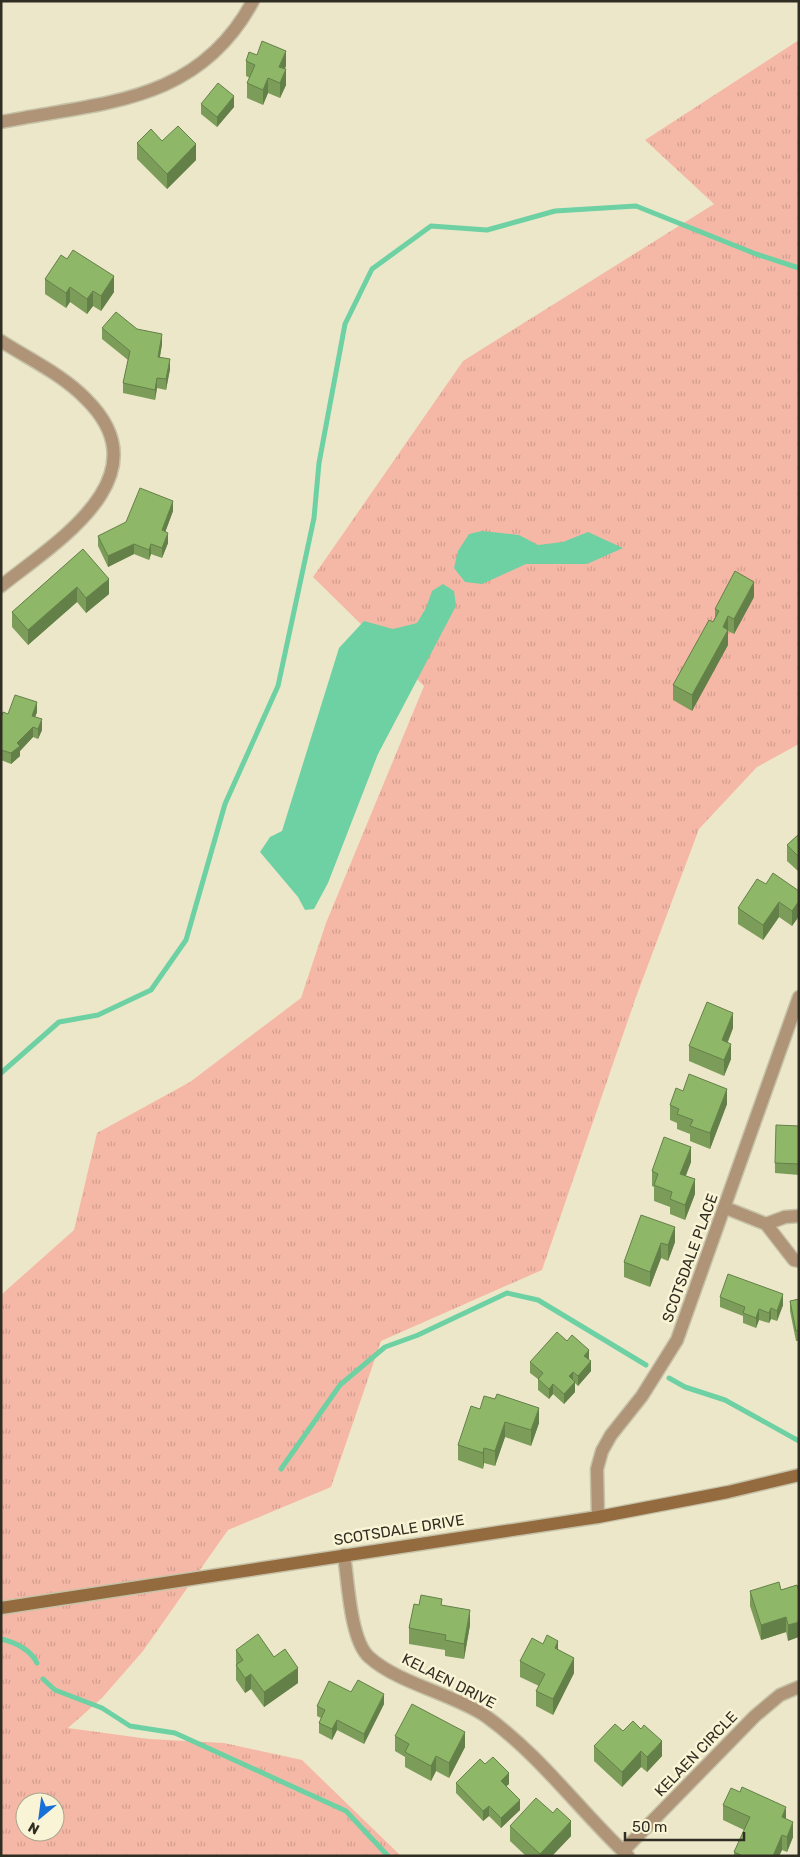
<svg xmlns="http://www.w3.org/2000/svg" width="800" height="1857" viewBox="0 0 800 1857" font-family="Rubik,sans-serif">
  <style>
    .grass { fill: url(#grass-tufts); fill-rule: evenodd }
    .water { fill: #6dd1a3 }
    .lines { fill: none; stroke-linecap: round; stroke-linejoin: round }
    .stream { stroke: #6dd1a3; stroke-width: 5 }
    .street-casing { stroke: #c6c2a8; stroke-width: 15 }
    .secondary-casing { stroke: #c6c2a8; stroke-width: 15 }
    .street { stroke: #af9477; stroke-width: 12 }
    .secondary { stroke: #936b3f; stroke-width: 12 }
    .wall { fill: #7b9d59 }
    .shaded-wall { fill: #648049 }
    .building { fill: #8fb768; stroke: #648049 }
    .labels { text-anchor: middle; dominant-baseline: central; stroke-width: 5; stroke-linejoin: round; paint-order: stroke }
    .street-label { font-size: 15px; fill: #302e22; stroke: #faf4d6 }
  </style>
  <defs>
    <pattern id="grass-tufts" width="24" height="20" patternUnits="userSpaceOnUse" patternTransform="scale(1.25)"><rect width="24" height="20" fill="#f6b8a6"/><path d="M3 7l-1-3M5 7V3M7 7l1-3M15 17l-1-3M17 17v-4M19 17l1-3" fill="none" stroke="#d39e8f"/></pattern>
  </defs>
  <rect width="100%" height="100%" fill="#ece7c9"/>
  <path class="grass" d="M799 40V744L757 767 699 829 636 997 542 1270 381 1341 331 1487 228 1530 143 1651 102 1698 68 1728 149 1739 224 1743 302 1760 401 1856H1V1295L74 1230 97 1133 190 1082 301 998 326 923 424 686 313 577 463 361 714 204 645 140ZM25 1802H55V1832H25Z"/>
  <path class="water" d="M482 531 519 535 538 545 563 542 588 532 623 548 587 564H526L482 584 465 582 454 568 458 551 469 534Z
    M443 584 454 591 456 606 378 754 328 883 314 909 305 910 298 897 260 852 270 837 282 831 339 648 364 621 393 629 417 623 426 608 432 591Z"/>
  <g class="lines">
    <path class="stream" d="M1 1073 59 1022 98 1015 151 990 186 940 225 804 278 686 314 518 319 463 345 324 372 269 431 226 487 230 555 211 636 206 756 254 799 268
      M669 1378 685 1387 725 1400 799 1441
      M281 1469 340 1385 385 1347 418 1335 507 1293 538 1300 646 1365
      M1 1639C15 1642 31 1650 37 1663
      M43 1679 55 1690 102 1708 130 1726 175 1733 346 1811 388 1856"/>
    <defs>
      <path id="street" d="M1 122C102 102 198 104 253 1
        M1 341C29 359 63 375 86 399 164 476 58 541 1 586
        M726 1208 766 1224 794 1260 799 1261
        M766 1224 785 1217 799 1216
        M598 1517 597 1469 602 1451 611 1435 642 1396 677 1340 799 997
        M344 1555C348 1580 350 1640 369 1657 399 1684 454 1694 487 1717 541 1756 580 1811 628 1856
        M623 1851 755 1716 780 1695 799 1687"/>
      <path id="secondary" d="M1 1608 598 1517 728 1492 799 1475"/>
    </defs>
    <use href="#street" class="street-casing"/>
    <use href="#secondary" class="secondary-casing"/>
    <use href="#street" class="street"/>
    <use href="#secondary" class="secondary"/>
  </g>
  <path class="wall" d="M246 61 286 66 284 69 286 85 280 98 268 93 263 105 247 98V83L250 78 246 76Z
    M201 104 234 107 217 127 201 114Z
    M162 141 196 160 167 189 137 159V143Z
    M67 259 114 292 101 311 93 306 87 314 70 302 66 308 45 294V279Z
    M102 328 137 329 162 344 160 357 170 369 166 390 157 388 155 400 123 393V383L128 360 102 339Z
    M173 511 165 532 168 543 162 558 151 554 149 560 134 554 108 567 98 546V536Z
    M83 549 109 594 86 613 77 602 28 645 12 627V612Z
    M754 597 734 634 728 631V645L692 711 673 700V685L713 622 715 618V609Z
    M37 712 35 717 42 730 38 739 33 737 20 751V756L11 764 1 760V718L8 714Z
    M799 834V872L787 861V845Z
    M766 884 799 891V916L792 926 779 917 763 940 738 924V908Z
    M733 1028 728 1042 731 1059 724 1076 689 1061V1046Z
    M683 1091 727 1104 710 1149 690 1141V1134L677 1129V1123L670 1120V1105Z
    M799 1126V1175L775 1173V1163Z
    M691 1162 686 1176 695 1194 685 1220 670 1214V1207L654 1201V1187L652 1186V1171Z
    M675 1227V1242L668 1261 661 1258 650 1287 624 1277V1262Z
    M720 1297 783 1305 777 1321 771 1319 769 1323 759 1320 756 1328 743 1323V1316L720 1307Z
    M799 1299V1341H796L790 1311V1301Z
    M589 1360 591 1371 578 1386 575 1383V1392L564 1404 553 1394 549 1399 538 1390V1379L530 1373V1362Z
    M480 1409 539 1423 531 1446 505 1437 495 1466 484 1463 483 1469 458 1460V1445Z
    M797 1585 788 1641 786 1632 761 1640 750 1606V1591L781 1590Z
    M419 1605H442L470 1625 464 1659 445 1656V1650L409 1644V1628Z
    M543 1644 558 1650 574 1673 553 1715 536 1706V1691L539 1686 520 1677V1661Z
    M236 1650 274 1657 298 1683 264 1707 251 1689 245 1693 236 1680Z
    M351 1692 384 1704 364 1744 337 1730 332 1740 319 1733V1723L321 1718 317 1716V1706Z
    M623 1731 662 1756 647 1772 641 1767 622 1787 594 1761V1746Z
    M395 1736 465 1747 449 1778 436 1771 431 1781 405 1767V1757L395 1751Z
    M485 1764 509 1784 506 1786 520 1810 501 1828 489 1816 483 1821 456 1793V1783Z
    M723 1805 786 1819 793 1837 787 1852 782 1850 779 1856H734V1852L744 1830 723 1820Z
    M510 1826 571 1836 552 1856H526L510 1841Z"/>
  <path class="shaded-wall" d="M286 51V66L279 82V67Z
    M286 69V85L280 98V83Z
    M268 78V93L263 105V90Z
    M234 96V107L217 127V117Z
    M196 144V160L167 189V174Z
    M114 276V292L101 311V296Z
    M70 287V302L66 308V293Z
    M93 291V306L87 314V299Z
    M162 334V344L158 367V357Z
    M170 359V369L166 390V379Z
    M157 378V388L155 400V390Z
    M173 501V511L162 541V530Z
    M168 533V543L162 558V548Z
    M134 544V554L108 567V556Z
    M151 544V554L149 560V550Z
    M109 579V594L86 613V598Z
    M754 582V597L734 634V619Z
    M77 587V602L28 645V630Z
    M728 616V645L692 711V695L723 627Z
    M37 702V712L32 726V716Z
    M42 719V730L38 739V729Z
    M33 727V737L20 751V756L11 764V753L17 743Z
    M799 901V916L792 926V911Z
    M779 902V917L763 940V925Z
    M733 1013V1028L722 1055V1040Z
    M731 1044V1059L724 1076V1060Z
    M727 1089V1104L710 1149V1133Z
    M691 1147V1162L680 1189V1174Z
    M695 1179V1194L685 1220V1205Z
    M675 1227V1242L668 1261V1245Z
    M661 1243V1258L650 1287V1272Z
    M783 1294V1305L777 1321V1311Z
    M771 1308V1319L769 1323V1313Z
    M759 1309V1320L756 1328V1318Z
    M589 1350V1360L584 1356Z
    M591 1361V1371L578 1386V1376Z
    M573 1372V1382L569 1376Z
    M575 1382V1392L564 1404V1394Z
    M553 1384V1394L549 1399V1389Z
    M539 1408V1423L531 1446V1430Z
    M505 1422V1437L495 1466V1451Z
    M484 1448V1463L483 1469V1453Z
    M470 1610V1625L464 1659V1644Z
    M786 1617V1632L761 1640V1625Z
    M799 1622V1637L788 1641V1625Z
    M558 1641V1656L555 1648Z
    M574 1658V1673L553 1715V1699Z
    M298 1668V1683L264 1707V1692Z
    M251 1674V1689L245 1693V1678Z
    M384 1694V1704L364 1744V1734Z
    M337 1720V1730L332 1740V1729Z
    M465 1732V1747L449 1778V1763Z
    M662 1741V1756L647 1772V1757Z
    M641 1751V1767L622 1787V1772Z
    M436 1756V1771L431 1781V1766Z
    M509 1773V1784L501 1791V1781Z
    M520 1800V1810L501 1828V1818Z
    M489 1806V1816L483 1821V1811Z
    M786 1807V1822L782 1817Z
    M571 1821V1836L552 1856H540V1854Z
    M793 1822V1837L787 1852V1837Z
    M782 1835V1850L779 1856H773Z"/>
  <path class="building" d="M262 41 286 51 279 67 286 69 280 83 268 78 263 90 247 83 255 65 246 61 249 52 257 55Z
    M218 83 234 96 217 117 201 104Z
    M178 126 196 144 167 174 137 143 151 129 162 141Z
    M73 250 114 276 101 296 93 291 87 299 70 287 66 293 45 279 61 255 67 259Z
    M116 312 137 329 162 334 158 357 170 359 166 379 157 378 155 390 123 383 130 351 102 328Z
    M140 488 173 501 162 530 168 533 162 548 151 544 149 550 134 544 108 556 98 536 126 522Z
    M83 549 109 579 86 598 77 587 28 630 12 612Z
    M735 571 754 582 734 619 728 616 723 627 728 630 692 695 673 685 709 620 713 622 719 611 715 609Z
    M15 695 37 702 32 716 42 719 38 729 33 727 17 743 20 746 11 753 1 750V718L3 712 8 714Z
    M799 834V857L787 845Z
    M773 873 799 891V901L792 911 779 902 763 925 738 908 757 879 766 884Z
    M707 1002 733 1013 722 1040 731 1044 724 1060 689 1046Z
    M689 1074 727 1089 710 1133 690 1126 693 1120 677 1114 679 1109 670 1105 676 1088 683 1091Z
    M776 1125 799 1126V1164L775 1163Z
    M664 1137 691 1147 680 1174 695 1179 685 1205 670 1199 672 1192 654 1185 658 1174 652 1171Z
    M641 1215 675 1227 668 1245 661 1243 650 1272 624 1262Z
    M728 1274 783 1294 777 1311 771 1308 769 1313 759 1309 756 1318 743 1313 745 1307 720 1297Z
    M799 1299V1330L796 1331 790 1301Z
    M557 1332 567 1341 572 1335 589 1350 584 1356 591 1361 578 1376 573 1372 569 1376 575 1382 564 1394 553 1384 549 1389 538 1379 543 1373 530 1362Z
    M497 1394 539 1408 531 1430 505 1422 495 1451 484 1448 483 1453 458 1445 471 1406 480 1409 484 1396 495 1399Z
    M779 1582 781 1590 797 1585 799 1591V1622L788 1625 786 1617 761 1625 750 1591Z
    M421 1595 442 1599 441 1605 470 1610 464 1644 445 1640 446 1635 409 1628 414 1604 419 1605Z
    M258 1634 274 1657 285 1649 298 1668 264 1692 251 1674 245 1678 236 1665 243 1660 236 1650Z
    M547 1635 558 1641 555 1648 574 1658 553 1699 536 1691 545 1674 520 1661 532 1638 543 1644Z
    M358 1680 384 1694 364 1734 337 1720 332 1729 319 1723 325 1710 317 1706 329 1681 351 1692Z
    M412 1704 465 1732 449 1763 436 1756 431 1766 405 1752 409 1744 395 1736Z
    M633 1721 641 1729 644 1725 662 1741 647 1757 641 1751 622 1772 594 1746 615 1724 623 1731Z
    M493 1757 509 1773 501 1781 520 1800 501 1818 489 1806 483 1811 456 1783 480 1759 485 1764Z
    M742 1787 786 1807 782 1817 793 1822 787 1837 782 1835 773 1856H743L734 1852 750 1817 723 1805 731 1788 740 1792Z
    M536 1798 553 1813 557 1808 571 1821 540 1854 510 1826Z"/>
  <g class="labels">
    <g class="street-label">
      <text transform="translate(690 1258) rotate(-70)">SCOTSDALE PLACE</text>
      <text transform="translate(399 1530) rotate(-9)">SCOTSDALE DRIVE</text>
      <text transform="translate(449 1681) rotate(27)">KELAEN DRIVE</text>
      <text transform="translate(696 1754) rotate(-46)">KELAEN CIRCLE</text>
    </g>
  </g>
  <rect width="800" height="1857" fill="none" stroke="#302e22" stroke-width="5"/>
  <g transform="translate(40 1817) rotate(209)"><circle r="24" fill="#faf4d6" stroke="#a9a58e"/>
  <path d="M0-4L9 19L0 12L-9 19Z" fill="#176fd8"/>
  <text y="-8" font-size="14" font-weight="bold" text-anchor="middle" fill="#302e22">N</text>
  </g>
  <path d="M625 1832v8h119v-8" fill="none" stroke="#302e22" stroke-width="2.5"/>
  <text x="632" y="1832" font-size="15" fill="#302e22" stroke="#faf4d6" stroke-width="4" paint-order="stroke">50 m</text>
</svg>
